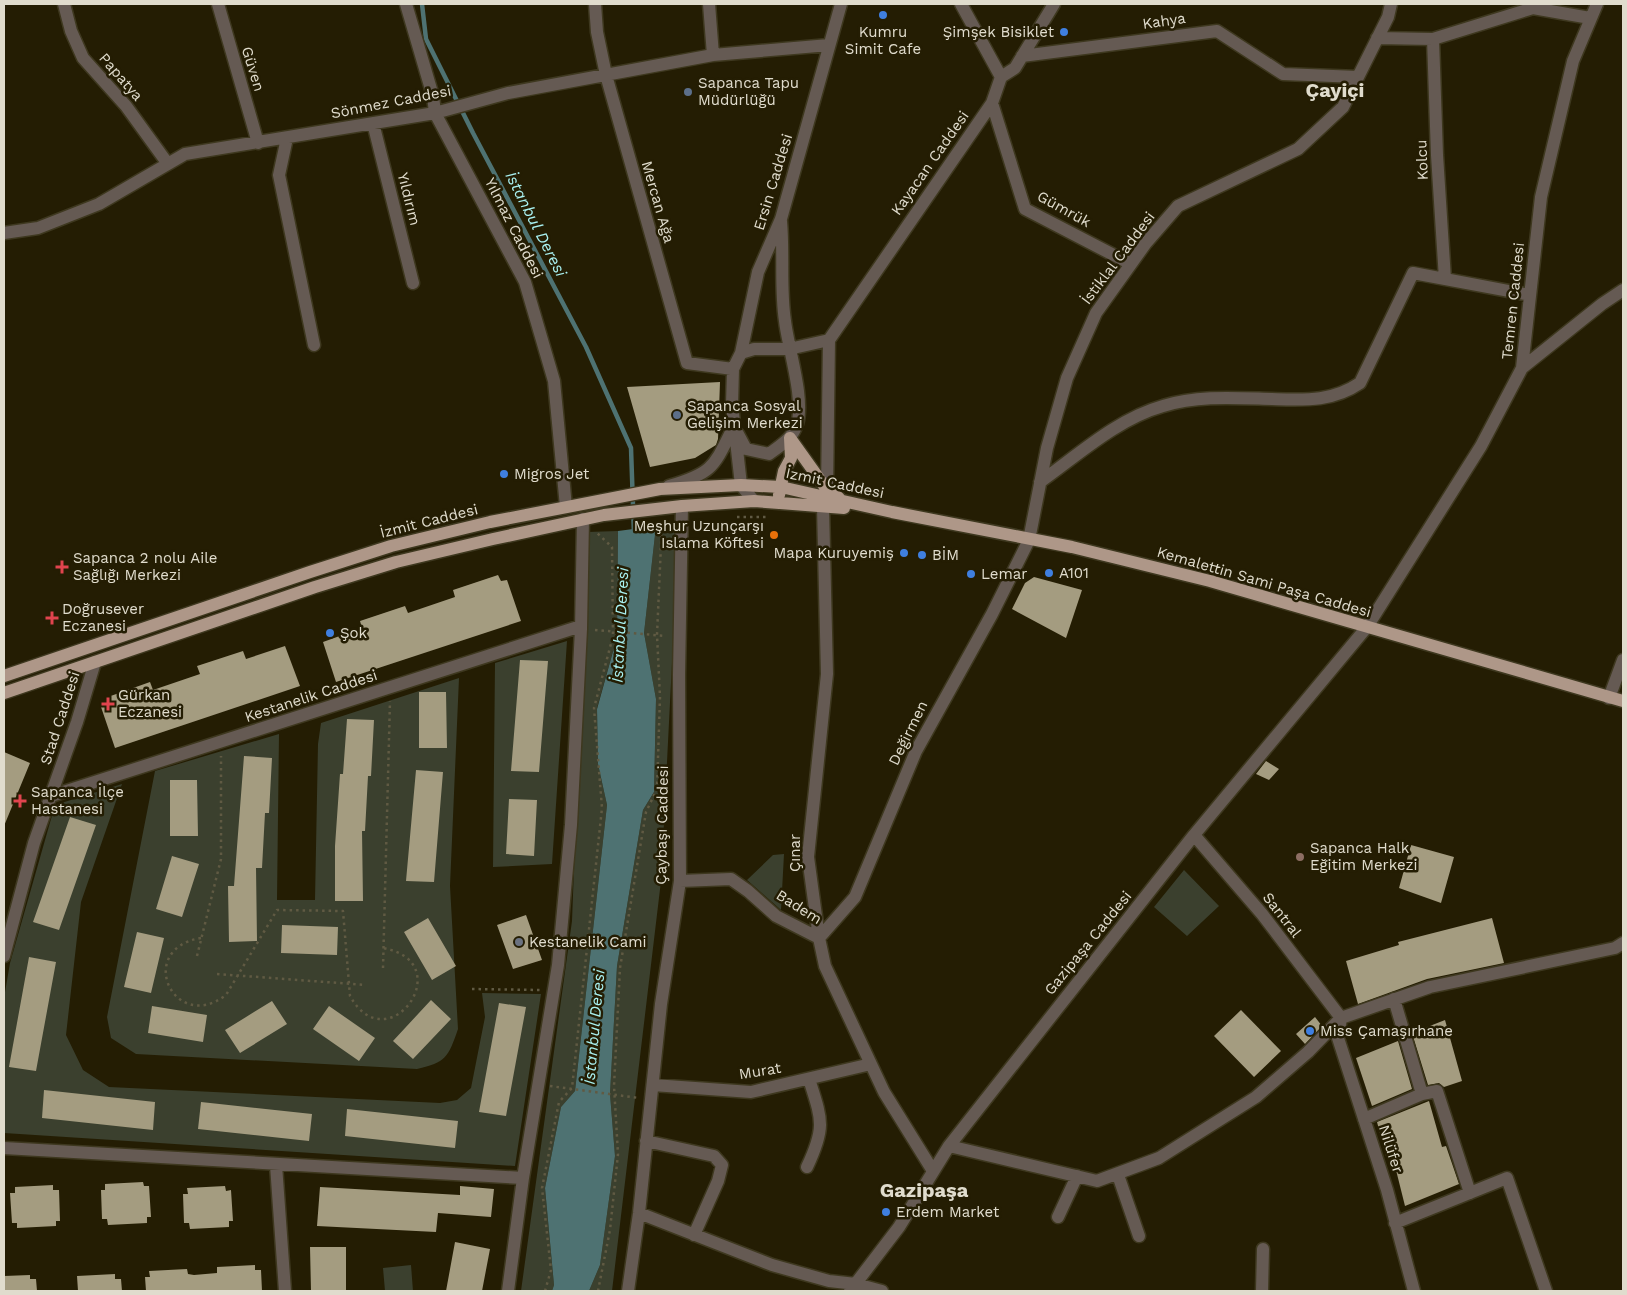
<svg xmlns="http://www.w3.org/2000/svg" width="1627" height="1295" viewBox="0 0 1627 1295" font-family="'Work Sans',sans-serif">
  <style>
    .green { fill: #3b402e }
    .water { fill: #4e7272 }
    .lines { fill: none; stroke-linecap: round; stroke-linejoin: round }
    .stream { stroke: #4e7272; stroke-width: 4.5 }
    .building { fill: #a49c80 }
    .minor-casing { stroke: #3e381f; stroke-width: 15 }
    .major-casing { stroke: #3e381f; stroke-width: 15 }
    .path { stroke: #605a43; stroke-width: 2.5; stroke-dasharray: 2.5 4; stroke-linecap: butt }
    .minor { stroke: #655a53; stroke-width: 12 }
    .major { stroke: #ae9788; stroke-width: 12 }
    .shop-dot { fill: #3f7fe0; stroke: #241d03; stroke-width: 2 }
    .service-dot { fill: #5c6f8a; stroke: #241d03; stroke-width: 2 }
    .food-dot { fill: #e8710a; stroke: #241d03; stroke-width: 2 }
    .health-dot { fill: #e0444e; stroke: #241d03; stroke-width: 2 }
    .education-dot { fill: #8d6e63; stroke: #241d03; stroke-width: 2 }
    .worship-dot { fill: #6b7280; stroke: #241d03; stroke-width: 2 }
    .labels { text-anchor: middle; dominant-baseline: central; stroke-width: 5; stroke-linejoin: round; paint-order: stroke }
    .street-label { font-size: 15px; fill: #e0dccd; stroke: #241d03 }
    .poi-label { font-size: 15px; fill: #e0dccd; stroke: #241d03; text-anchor: start }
    .water-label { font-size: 16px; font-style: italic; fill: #a9f1f1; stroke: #241d03 }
    .district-label { font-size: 20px; font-weight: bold; fill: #e0dccd; stroke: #241d03 }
  </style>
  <rect width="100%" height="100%" fill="#241d03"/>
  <path class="green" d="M679 524 661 881 612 1291H589L600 1265 615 1156 610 1094 617 966 643 810 654 792 656 699 644 633 656 526Z
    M618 531 617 637 597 708 598 764 607 805 575 1091 561 1107 545 1188 554 1285 552 1291H521L572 921 587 532Z
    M567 641 552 864 493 867 495 663Z
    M459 678 450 886 458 1029C448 1058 446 1062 417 1069L136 1054 111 1038 107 1017 155 771 279 734 277 900H315L318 744 321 723Z
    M122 784 81 902 66 1035 83 1070 109 1087 440 1103 457 1100 471 1088 485 1017 482 993 541 994 515 1166 4 1133V998L10 963 55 805Z
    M784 854 781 910 747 880 773 855Z
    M1184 870 1219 906 1187 936 1154 907Z
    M411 1265 413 1291H385L383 1268Z"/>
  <path class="water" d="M656 526 644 633 656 699 654 792 643 810 617 966 610 1094 615 1156 600 1265 589 1291H552L554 1285 545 1188 561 1107 575 1091 607 805 598 764 597 709 617 637 618 531Z"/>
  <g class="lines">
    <path class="stream" d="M422 4 426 39 473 133 586 347 631 448 634 534"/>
  </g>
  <path class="building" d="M720 382 718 439 716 445 695 458 650 467 627 387Z
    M498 575 501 581 507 580 521 621 336 682 323 642 362 628 360 621 405 606 408 613 455 597 453 590Z
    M1034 577 1082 590 1066 638 1012 609 1025 583Z
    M285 646 300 686 115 748 101 707 107 705 105 698 150 682 153 690 200 674 197 666 243 651 246 659Z
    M520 660 548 661 539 772 511 771Z
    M419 692H446L447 748H419Z
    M347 719 374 720 371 776H368L365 831H362L363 901H335V846L340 774H343Z
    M4 752 30 763 4 826Z
    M244 756 272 758 269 813H265L262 868H256L257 941 229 942 228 886H234Z
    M1266 761 1279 769 1269 780 1256 774Z
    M416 770 443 772 434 882 406 881Z
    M170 780H197L198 836H170Z
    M509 799 537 800 534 856 506 854Z
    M70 817 96 825 59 930 33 922Z
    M1411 845 1454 857 1441 903 1399 888Z
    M172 856 199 864 182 917 156 909Z
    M526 915 542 960 513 969 497 925Z
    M428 918 456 966 432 980 404 932Z
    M1492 918 1504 963 1427 979 1358 1004 1346 961 1399 945 1398 942Z
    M282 925 338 927 337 955 281 953Z
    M137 932 164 938 151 993 124 987Z
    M29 957 56 962 36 1071 9 1067Z
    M431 1000 451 1019 413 1059 393 1041Z
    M272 1001 287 1024 240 1053 225 1030Z
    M499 1003 526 1007 506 1116 479 1112Z
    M152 1006 207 1015 203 1042 148 1033Z
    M329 1006 375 1038 359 1061 313 1029Z
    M1241 1010 1281 1051 1254 1077 1214 1036Z
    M1315 1017 1322 1026 1305 1044 1296 1034Z
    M1445 1020 1462 1081 1444 1087 1439 1083 1428 1085 1412 1033Z
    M1398 1041 1412 1089 1372 1106 1356 1058Z
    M44 1090 155 1102 153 1130 42 1118Z
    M1429 1101 1442 1147 1446 1146 1459 1184 1405 1206 1392 1154 1386 1156 1377 1122Z
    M201 1102 312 1114 309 1141 198 1129Z
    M347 1109 458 1121 455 1148 345 1136Z
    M143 1182 144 1186H149L151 1217H147V1223L108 1225 107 1219H102L101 1190H105V1184Z
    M53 1185V1190H59L60 1221H56V1226L17 1228V1223H12L10 1193H15V1187Z
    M225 1186 226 1191 231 1190 233 1221H229V1227L190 1229 189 1223H184L183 1194H188L187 1188Z
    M460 1186 494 1189 491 1217 438 1213 436 1232 317 1226 320 1187 460 1195Z
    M455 1242 490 1249 482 1291H446Z
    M310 1247H346V1291H311Z
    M255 1265V1270H261L262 1291H146L145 1277H150L149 1271 187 1269 188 1274 194 1275 217 1273V1267Z
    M115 1274V1279H121L122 1291H78L77 1276Z
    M30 1275V1279H36L37 1291H4V1276Z"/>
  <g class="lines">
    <defs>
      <path id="minor" d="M64 4 71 31 83 58 126 106 168 164
        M218 4 258 143
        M406 4 433 96 435 113 525 282 554 381 566 507
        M595 4 597 32 606 75 687 363 733 369
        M709 4 713 55
        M961 4 1001 77
        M1377 38 1433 39 1533 8 1590 18
        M1433 39 1437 155 1445 279
        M1022 56 1217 31 1283 74 1358 77
        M992 103 1025 209 1131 264
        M373 123 413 283
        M287 138 279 175 314 345
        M4 233 38 228 99 204 185 154 435 113 508 93 713 55 829 45
        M741 353 754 349H789L829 340 992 103 1001 77 1015 68 1054 4
        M1522 368 1602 304 1623 290
        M738 434 746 449 769 454C781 445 793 438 797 424 805 399 788 348 785 321 780 289 784 255 781 221
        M1040 482C1078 455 1117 419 1163 406 1198 395 1236 398 1272 399 1305 400 1332 402 1360 383L1413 273 1530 295
        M669 486C714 473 714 466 734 426
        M827 490 829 340
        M754 501 741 485 732 405 733 369 741 353 758 272 781 219 841 4
        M823 507 827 674 808 857 819 938 825 966 884 1092 933 1171
        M1609 698 1623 660
        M51 796 581 626
        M1194 835 1262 914 1341 1018
        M680 881 731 879 748 891 776 916 819 938
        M819 938 855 897 916 751 992 614 1029 540 1047 448 1067 378 1096 313 1146 243 1178 206 1298 149 1343 107 1388 17 1391 4
        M4 956 34 843 77 722 95 662
        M1394 999 1422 1094 1437 1091 1470 1193
        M1341 1018 1338 1038 1387 1190 1414 1291
        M653 1085 751 1092 871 1064
        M1364 1119 1422 1094
        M646 1141 714 1156 722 1165 718 1181 694 1235
        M949 1146 1097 1181 1159 1158 1256 1097 1308 1052 1341 1018 1430 987 1615 948 1623 943
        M4 1148 523 1178
        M276 1165 285 1291
        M807 1167C826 1127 822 1120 809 1079
        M1118 1175 1139 1236
        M639 1213 772 1265 829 1281 856 1284 882 1291
        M1058 1217 1077 1176
        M1395 1223 1507 1178 1546 1291
        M508 1291 523 1178 558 965 571 825 581 629 583 519
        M628 1291 639 1213 661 1004 680 881 679 675 682 506
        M850 1291 899 1227 949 1146 1194 835 1367 627 1481 446 1522 368 1541 197 1573 61 1597 4
        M1262 1291 1263 1249"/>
      <path id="major" d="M790 438 825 487 839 498
        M779 495 784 471 791 458 790 438
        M4 676 310 572 391 546 490 522 660 489 741 485 781 487 892 512 1072 547 1210 581 1623 701
        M4 693 315 587 396 562 493 539 604 515 682 506 754 501 844 508"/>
    </defs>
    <use href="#minor" class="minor-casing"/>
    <use href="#major" class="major-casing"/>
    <path class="path" d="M737 517H767
      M595 630 666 636
      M201 938C134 949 174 1035 226 995L277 910 343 911 350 996C388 1064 461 962 383 948
      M197 956 221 859V756
      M383 968 390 701
      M217 974 366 985
      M472 989 541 990
      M550 1086 639 1098
      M545 1291 551 1270 542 1188 559 1102 572 1088 602 808 594 708 613 636 612 547 596 532
      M598 1291 610 1230 618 1154 614 1086 620 968 646 812 657 789 660 697 657 635 662 522"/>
    <use href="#minor" class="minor"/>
    <use href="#major" class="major"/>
  </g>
  <g class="shop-dot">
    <circle cx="883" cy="15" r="5"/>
    <circle cx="1064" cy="32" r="5"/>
    <circle cx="504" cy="474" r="5"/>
    <circle cx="904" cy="553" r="5"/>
    <circle cx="922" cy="555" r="5"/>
    <circle cx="1049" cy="573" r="5"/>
    <circle cx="971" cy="574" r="5"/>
    <circle cx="330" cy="633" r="5"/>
    <circle cx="1310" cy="1031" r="5"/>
    <circle cx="886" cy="1212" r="5"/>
  </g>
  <g class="service-dot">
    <circle cx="688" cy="92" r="5"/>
    <circle cx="677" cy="415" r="5"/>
  </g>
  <circle class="food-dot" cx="774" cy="535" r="5"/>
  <g class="health-dot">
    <path d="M59.5 559.5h5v5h5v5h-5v5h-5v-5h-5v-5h5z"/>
    <path d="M49.5 610.5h5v5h5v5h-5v5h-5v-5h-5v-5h5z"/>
    <path d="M105.5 696.5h5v5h5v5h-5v5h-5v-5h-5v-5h5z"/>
    <path d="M17.5 793.5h5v5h5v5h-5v5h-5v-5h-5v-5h5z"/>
  </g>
  <circle class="education-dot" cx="1300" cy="857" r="5"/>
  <circle class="worship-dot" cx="519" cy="942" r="5"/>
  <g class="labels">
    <g class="street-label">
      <text transform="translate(1164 21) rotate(-8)">Kahya</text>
      <text transform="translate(253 69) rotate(73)">Güven</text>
      <text transform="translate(121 77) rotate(49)">Papatya</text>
      <text transform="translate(391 102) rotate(-11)">Sönmez Caddesi</text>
      <text transform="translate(1422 160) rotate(-92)">Kolcu</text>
      <text transform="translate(930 163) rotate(-55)">Kayacan Caddesi</text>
      <text transform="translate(773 182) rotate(-73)">Ersin Caddesi</text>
      <text transform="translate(409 199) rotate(76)">Yıldırım</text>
      <text transform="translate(658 202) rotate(74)">Mercan Ağa</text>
      <text transform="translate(1064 209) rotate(29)">Gümrük</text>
      <text transform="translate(514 228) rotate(63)">Yılmaz Caddesi</text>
      <text transform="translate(1118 258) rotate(-53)">İstiklal Caddesi</text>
      <text transform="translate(1513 301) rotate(-84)">Temren Caddesi</text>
      <text transform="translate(835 483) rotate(12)">İzmit Caddesi</text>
      <text transform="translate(429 521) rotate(-14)">İzmit Caddesi</text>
      <text transform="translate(1264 582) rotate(16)">Kemalettin Sami Paşa Caddesi</text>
      <text transform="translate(311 696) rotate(-18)">Kestanelik Caddesi</text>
      <text transform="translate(60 718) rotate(-72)">Stad Caddesi</text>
      <text transform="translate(908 733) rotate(-64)">Değirmen</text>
      <text transform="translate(662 825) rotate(-89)">Çaybaşı Caddesi</text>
      <text transform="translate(795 853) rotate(-90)">Çınar</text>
      <text transform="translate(799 907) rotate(32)">Badem</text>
      <text transform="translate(1282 915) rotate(52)">Santral</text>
      <text transform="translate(1088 943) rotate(-51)">Gazipaşa Caddesi</text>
      <text transform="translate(760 1071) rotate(-9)">Murat</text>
      <text transform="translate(1391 1149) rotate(72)">Nilüfer</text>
    </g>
    <g class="poi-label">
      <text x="883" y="32" text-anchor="middle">Kumru<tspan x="883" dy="17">Simit Cafe</tspan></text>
      <text x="1054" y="32" text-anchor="end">Şimşek Bisiklet</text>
      <text x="698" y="83">Sapanca Tapu<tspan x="698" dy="17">Müdürlüğü</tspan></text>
      <text x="687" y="406">Sapanca Sosyal<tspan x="687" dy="17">Gelişim Merkezi</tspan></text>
      <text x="514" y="474">Migros Jet</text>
      <text x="764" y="526" text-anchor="end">Meşhur Uzunçarşı<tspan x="764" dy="17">Islama Köftesi</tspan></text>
      <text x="894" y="553" text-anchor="end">Mapa Kuruyemiş</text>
      <text x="932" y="555">BİM</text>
      <text x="73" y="558">Sapanca 2 nolu Aile<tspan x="73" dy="17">Sağlığı Merkezi</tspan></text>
      <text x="1059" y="573">A101</text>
      <text x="981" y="574">Lemar</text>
      <text x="62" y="609">Doğrusever<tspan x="62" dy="17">Eczanesi</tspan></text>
      <text x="340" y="633">Şok</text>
      <text x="118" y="695">Gürkan<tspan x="118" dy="17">Eczanesi</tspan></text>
      <text x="31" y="792">Sapanca İlçe<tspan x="31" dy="17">Hastanesi</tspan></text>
      <text x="1310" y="848">Sapanca Halk<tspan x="1310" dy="17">Eğitim Merkezi</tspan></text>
      <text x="529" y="942">Kestanelik Cami</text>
      <text x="1320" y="1031">Miss Çamaşırhane</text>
      <text x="896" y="1212">Erdem Market</text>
    </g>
    <g class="water-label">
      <text transform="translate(536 224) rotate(63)">İstanbul Deresi</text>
      <text transform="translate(620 625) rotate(-87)">İstanbul Deresi</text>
      <text transform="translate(594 1027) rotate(-85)">İstanbul Deresi</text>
    </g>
    <g class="district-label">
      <text x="1335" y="90">Çayiçi</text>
      <text x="924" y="1190">Gazipaşa</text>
    </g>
  </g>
  <rect width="1627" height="1295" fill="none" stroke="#e0dccd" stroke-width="10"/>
</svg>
